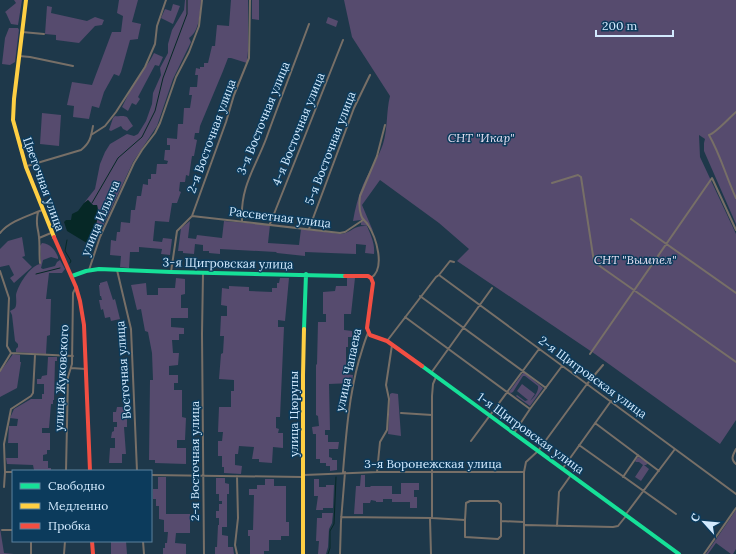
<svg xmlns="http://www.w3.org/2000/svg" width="736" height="554" viewBox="0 0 736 554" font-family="Lora,serif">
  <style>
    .green { fill: #564b6e }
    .water { fill: #062826 }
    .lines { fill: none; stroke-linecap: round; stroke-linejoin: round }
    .stream { stroke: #062826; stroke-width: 1 }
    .street { stroke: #776f67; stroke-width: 2 }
    .fast { stroke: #16e098; stroke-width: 4 }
    .slow { stroke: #ffcf43; stroke-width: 4 }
    .jam { stroke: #f24e42; stroke-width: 4 }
    .labels { text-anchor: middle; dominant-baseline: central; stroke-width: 3; stroke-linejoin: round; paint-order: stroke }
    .street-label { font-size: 12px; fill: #d2eafe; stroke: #0c3b5c }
    .park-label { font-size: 12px; font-style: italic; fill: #e8e1f3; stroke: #0c3b5c }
  </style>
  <rect width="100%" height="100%" fill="#1e384a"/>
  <path class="green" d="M14 0H22L18 25 11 24 6 13 5 12 16 3Z
    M119 0H138L132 22 141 24 138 38V39L130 40 121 72 119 76 114 74 104 92 99 108 92 106 89 119 73 117 74 106 67 105 72 82 92 85 112 32H121L123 16 117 13Z
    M185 0H201C200 12 200 31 189 38L191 42 173 79 157 126 133 162 97 239 96 242 93 241V233L99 212 97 205H93L88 200 84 203 80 208 95 189 100 164 105 152 110 144 127 134 134 136 138 134 146 121 152 104 153 93 161 75 160 68 168 53V44L172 30 184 10Z
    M231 0H248V51L247 63 231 58H228L223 71 200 126 199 133H195L194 139 197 140 194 156H192L189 176 186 175 185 182H180L179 191 181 192 177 203H172L169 222 155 221 153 241 162 242 163 238 172 239 170 255 161 254 162 249 139 247V252H130L129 268 120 267 121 256 110 255 111 240 116 241 117 232H120L121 222 130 223 131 210H135L137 196H141L143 184 148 185V179H151V174H156L157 164H167L168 161 164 160 165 150H170V145H167V138L177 139 178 124H183L184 108H190L192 95H189L190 87H197L198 75H195L196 68 200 69V67H204V63H208L212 46H215L217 25 229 26Z
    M252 0H259V20L252 19Z
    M344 0H736V224L704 151V143L705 139 699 135 700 157 736 234V420L720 444 595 354 457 261 469 249 439 223 380 180 362 205 373 231 368 226 361 225V220L353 221C355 209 358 197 363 185 369 171 378 159 383 144 388 128 386 112 390 96L352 37Z
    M173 4 180 6 173 24 161 18 165 9 171 11Z
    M47 6 52 7 51 13 87 21 95 17 104 20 102 25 95 26 79 43 56 40V35L45 34Z
    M328 17 338 21 336 27 326 23Z
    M9 28H18L19 30 15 62 10 65 2 64 5 38Z
    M154 53 163 57 159 66 155 65 138 97 140 99 136 105 132 103 128 111 122 107C126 99 130 91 134 83 140 73 149 64 154 53Z
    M42 113 61 115 59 146 40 144Z
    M115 116C120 117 122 115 127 117L133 126 127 131 123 129 121 126 111 131 109 130 113 118Z
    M190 221 188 238 196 239 197 235 222 238 224 221 270 225 268 243 299 245 301 229 341 234C353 232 353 225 367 226 371 236 375 243 374 254L365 253 366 245 356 244V254L305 252V256L277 253 276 252 220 249V254L209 253V251H203V245L195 244 194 254 183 253V251H178L181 228Z
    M22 237 25 256 22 257 32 267 14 283 10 278 14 275 9 265 0 267V249L8 241Z
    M42 243C51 244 55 250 58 257V259L51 257 43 260 41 268 43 269 55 266 57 262 60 260 65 269 62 273H49L46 299H51L50 335 47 336 46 354 16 352V349L18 347V344L15 341 12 315 10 311C12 310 14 309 15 308 17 305 16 298 16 295 18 285 30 266 40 264L41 261 40 246Z
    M176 278 185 279V294L181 295V308H188V318H171V327L184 328V334H179V340H172L173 353H179L178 365 169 366V375H178V383H174V390H182V417L186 418 185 440H177V448H186V464L155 463V460H149L150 380H153L152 353 148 332 145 331 141 309 137 310 131 285 146 283 147 295H158V288H175Z
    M280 278H289L285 321 278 320V327H284L280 417H276V428L279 429 278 433H283V448L273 447 272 463 259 462V459H252L254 447 239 446 238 454H235V465L242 466 241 474 224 473V467H222V456H218V441H222L223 432H218L219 407H231V391H234V380L219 379 221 354 223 353 224 336H220L221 316H227V306L221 305 222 288 229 289V286L249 287V291L272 292V288H277V283H279Z
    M347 278H355L351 314H344V330L352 331V337H348V347H346V365H344L343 374 353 375 352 383 329 384 330 430H325V435H328V442H339L338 449H329V457L332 458V460H337V470L330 471V466H326V463H320V459H316V434H313L312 427 319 426 318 416 316 415V365L317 364 318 322H326V314H323V292L335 291 336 286H347Z
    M107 281 113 300 115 299 120 319 111 321 110 317 105 318 103 309 101 310 99 300H102L101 296H100L99 285H100V283Z
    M13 354 20 355V362H21L17 388 0 397V372Z
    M48 357H57V361H55L54 400H53V404H51L49 428H42V433H50V450H47V454L43 455V461H48V468H51V471L34 470 33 465 7 464 6 458H18V443H8L9 426H17L18 419 10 418 14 409 31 399H42V394H44V384H37V379H41L42 376 47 375Z
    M523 373H525L543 388 530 406 516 396 517 395 525 401 528 400 517 391 522 384 535 394 530 401C534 398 539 391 538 386L525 376H523L513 392 511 393 509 392Z
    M392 393 398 394 401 436 388 434 390 394Z
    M117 407H125V411H127V427H124L126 454H122V463H109L110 448H115V438H111L112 432 114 431V427H117V422H113V412H116Z
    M638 457 648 463 646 465H644L649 469 641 481 635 477 643 465 639 462H636L635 461Z
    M361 475H365V487H370L371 486H392V494H401V483H419V490H414V497H417V508H410V502H392V499H383V502H376V501L371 500 370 503H363V514H354L356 486H360Z
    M158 477H166V514H190V533H176L175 543 186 544V554H163V548H165V543H167L168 532H164V520L159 519V506H156V499H153V489H158Z
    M216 478H225V483L229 484V494H227V527H222V535L228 536V547H233L234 554H215V547H217L218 525H219V518H216V511H219V504H222V501H219V494H216Z
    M265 479H274V486H286V522H289V536H281V540H269V551H264V554H250V536H248V530H253L254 495H249V489H257V485H265Z
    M314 479H319V487H326V485H334L333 508H323V510H316L318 496H314Z
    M736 510V549L733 554H731L716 543 708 554H706Z
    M322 513H333L332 523 329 529 328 547 326 554H318L319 541H316L317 518H322Z
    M0 528 4 553 14 554H0Z
    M111 541H126L127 554H111Z"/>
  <path class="water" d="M88 200 93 205H97C99 217 97 221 94 232 93 236 93 241 92 245H90L67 231 64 222 66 220H71L72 214 78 211 84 203Z"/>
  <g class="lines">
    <path class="stream" d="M92 203 118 158 142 137 155 111 163 78 187 14V0
      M67 240 65 251 71 261 70 263
      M36 274 60 268
      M328 554 330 548V531L334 524 336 477"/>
    <path class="street" d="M22 32 44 34
      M19 56 30 57 73 66
      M736 112C729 118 716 133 709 135 721 156 726 177 736 198
      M91 135 105 126 116 112 145 67 155 44 157 26 166 0
      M27 166 81 150C90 143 91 137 93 126
      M552 183 578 175 581 177 594 262 736 362
      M38 212C35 225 38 226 39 237 40 246 39 254 40 263
      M192 216 340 233 345 232 363 220
      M631 219 736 293
      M242 221C240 187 255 168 266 139 280 100 295 62 309 24
      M270 224 343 40
      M309 229 354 108 370 75
      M0 233C10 221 28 216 42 210
      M39 238 51 233
      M89 270 100 237 134 163 142 150 155 133 160 123 176 77 189 52 199 26 202 0
      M117 270 131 329 137 471
      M0 271 9 298 7 346 11 353 0 371
      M171 272 177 231 192 216 226 122 234 95 249 58 250 0
      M203 273 202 334 204 554
      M439 275 736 494
      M371 278C386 268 376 237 368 225 366 221 362 220 361 215 359 209 359 203 360 196L377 156 385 125
      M420 296 546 388
      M405 317 530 409
      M387 341 436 277 439 275 450 261 454 262
      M11 353 73 356
      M590 354 712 178 736 230
      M71 368 86 369
      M431 373 492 288
      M401 413 432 415
      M595 423 659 471
      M514 433 530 409 562 366
      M471 441 539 349
      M579 445 676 514
      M736 449C733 455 730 459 736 464
      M563 468 611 401
      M66 471 68 377 72 364 73 293 76 287
      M13 472H5L4 444 11 409 31 396 33 393 35 355
      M343 472C346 435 349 396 359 360 362 351 364 342 368 333
      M377 472 380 442 387 430 389 399 386 385 392 345
      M151 475 302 477
      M304 475 377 472H524
      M623 477 638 455
      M4 487 5 472
      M626 514 675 449
      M341 517 432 518 465 520 466 503 470 501H498L501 504V521
      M430 518 431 554
      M432 518V396L433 384 436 377
      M465 520V537L498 539 501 536V521L524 522
      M525 525 613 527 618 526 626 516
      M557 526 559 492 571 475
      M2 530H13
      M143 541 144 554
      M31 554V541
      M64 554 65 541
      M237 554 235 545 238 518 237 476
      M340 554 341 521 345 472
      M524 554V472L526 462 538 451 587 384 603 365
      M704 554 736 508"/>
    <path class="fast" d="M72 276 86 271 99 269 171 272 345 276
      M304 329 306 274
      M422 366 679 554"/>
    <path class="slow" d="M26 0 14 99 13 120 26 167 54 237
      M303 554V375L304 329"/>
    <path class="jam" d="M54 237 76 287 80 301 84 325 90 471
      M345 276H368L371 278 373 283 367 328 370 335 387 341 422 366
      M92 541 93 554"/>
  </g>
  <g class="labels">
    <g class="street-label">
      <text transform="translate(263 118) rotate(-68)">3-я Восточная улица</text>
      <text transform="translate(298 129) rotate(-68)">4-я Восточная улица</text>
      <text transform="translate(211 136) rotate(-70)">2-я Восточная улица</text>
      <text transform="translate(330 148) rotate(-69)">5-я Восточная улица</text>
      <text transform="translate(44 184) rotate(70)">Цветочная улица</text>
      <text transform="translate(280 217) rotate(7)">Рассветная улица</text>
      <text transform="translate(100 218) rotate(-67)">улица Ильича</text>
      <text transform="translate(228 263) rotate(1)">3-я Щигровская улица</text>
      <text transform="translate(123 370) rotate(-94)">Восточная улица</text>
      <text transform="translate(348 370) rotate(-78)">улица Чапаева</text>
      <text transform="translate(593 377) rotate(36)">2-я Щигровская улица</text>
      <text transform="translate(61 378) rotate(-87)">улица Жуковского</text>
      <text transform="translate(293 414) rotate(-90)">улица Цюрупы</text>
      <text transform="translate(531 433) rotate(36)">1-я Щигровская улица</text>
      <text transform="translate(194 461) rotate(-90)">2-я Восточная улица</text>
      <text x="433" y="463">3-я Воронежская улица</text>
    </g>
    <g class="park-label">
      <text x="481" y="137">СНТ "Икар"</text>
      <text x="635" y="259">СНТ "Вымпел"</text>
    </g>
  </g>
  <rect x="12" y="470" width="140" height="72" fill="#0c3b5c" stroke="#5b819d"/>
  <rect x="20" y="483" width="20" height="6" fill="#16e098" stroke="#5b819d"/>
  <text x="48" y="490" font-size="12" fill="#d2eafe">Свободно</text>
  <rect x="20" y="503" width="20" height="6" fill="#ffcf43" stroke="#5b819d"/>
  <text x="48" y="510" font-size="12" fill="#d2eafe">Медленно</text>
  <rect x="20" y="523" width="20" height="6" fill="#f24e42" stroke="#5b819d"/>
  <text x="48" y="530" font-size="12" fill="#d2eafe">Пробка</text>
  <g transform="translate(704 522) rotate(297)" stroke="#0c3b5c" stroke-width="3" paint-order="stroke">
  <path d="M0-3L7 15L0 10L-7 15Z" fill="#d2eafe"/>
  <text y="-6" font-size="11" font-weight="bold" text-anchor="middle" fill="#d2eafe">С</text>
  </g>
  <path d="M596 30v6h77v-6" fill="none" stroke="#d2eafe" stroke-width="2"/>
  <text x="602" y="30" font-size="12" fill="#d2eafe" stroke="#0c3b5c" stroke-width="3" paint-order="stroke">200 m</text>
</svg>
